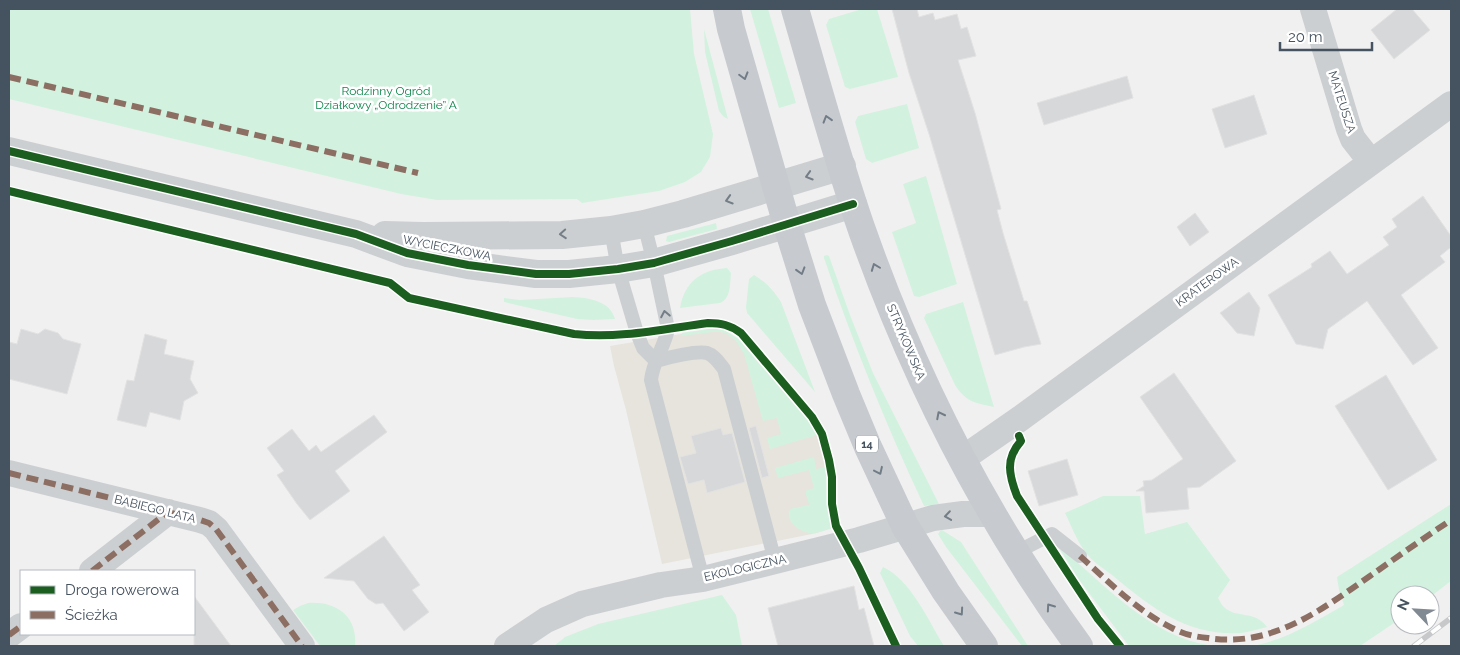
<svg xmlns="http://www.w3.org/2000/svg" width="1460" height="655" viewBox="0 0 1460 655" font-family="Raleway,sans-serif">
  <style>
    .commercial { fill: #e6e4dd }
    .green { fill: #d2f2df }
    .building { fill: #d7d8da; stroke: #e2e2e3 }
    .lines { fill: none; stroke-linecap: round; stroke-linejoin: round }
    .service { stroke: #cccfd1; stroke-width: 14 }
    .minor { stroke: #cccfd1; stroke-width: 26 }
    .tertiary { stroke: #cccfd1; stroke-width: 28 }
    .primary { stroke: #c7cbcf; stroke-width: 28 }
    .rail-casing { stroke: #c6c8ca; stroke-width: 5.5 }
    .rail { stroke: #fff; stroke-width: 4; stroke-dasharray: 11; stroke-linecap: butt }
    .quiet { stroke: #8d6e63; stroke-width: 6; stroke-dasharray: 12 6; stroke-linecap: butt }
    .cycleway-casing { stroke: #fff; stroke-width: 11 }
    .cycleway { stroke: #1b5e20; stroke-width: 8 }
    .oneway { stroke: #727c86 }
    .oneway2 { stroke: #747e87 }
    .labels { text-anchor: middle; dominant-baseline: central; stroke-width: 5; stroke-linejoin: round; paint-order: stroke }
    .shield { fill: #fff; stroke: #7d868f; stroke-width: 1 }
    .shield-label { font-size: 11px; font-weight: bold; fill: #45525f }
    .park-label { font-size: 12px; fill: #0c844a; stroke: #fff }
    .street-label { font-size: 12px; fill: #45525f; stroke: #fff }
  </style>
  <rect width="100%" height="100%" fill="#f1f0f0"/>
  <path class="commercial" d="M711 329 724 330 738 339 808 421 817 435 826 467 827 505 832 528 817 533 662 564 626 410 614 366 610 346Z"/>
  <path class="green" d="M9 9H690L694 54 713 134 710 157 701 172 685 182 659 191 582 203 577 199 437 200 401 194 9 99Z
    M750 9H768L796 103 779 108Z
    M862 9H877L898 77 850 89 845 87 826 25 829 19Z
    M704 29 728 119 724 117 719 111 705 52Z
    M907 104 919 148 872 163 866 159 855 122 858 116Z
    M926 176 957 284 919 297 914 296 892 232 916 223 903 184Z
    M716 223 717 229 669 242 666 241 667 236Z
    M827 255 829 256 850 315 873 373 939 504 924 506C886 425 853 343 824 258V256Z
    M727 268 731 273C730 283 731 299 720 303L680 308C685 281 701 270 727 268Z
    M754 275C766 282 773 290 781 302L815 392 747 313 746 307 749 279Z
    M573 297C590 298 610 301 615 319L593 320 577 319 504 302V298L520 300Z
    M963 302 994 407C975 403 966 402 955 385L924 318 926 314Z
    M711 329 724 330 738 339 808 421 817 435 770 449 767 438 781 434 777 418 763 421 744 354 736 341 726 333 720 332H712L682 336V333Z
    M814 457 816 469 826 467 827 505 832 528C825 530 819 533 812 533 801 533 784 521 790 509L809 505 805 491 814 488 809 470 778 478 775 468Z
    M1103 496H1140L1145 534 1187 522 1230 580 1218 598C1220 601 1222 606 1225 608 1239 619 1255 610 1267 627 1258 629 1249 632 1241 633 1189 636 1156 611 1118 580 1107 570 1092 563 1084 550 1076 539 1071 525 1065 513Z
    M1451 504V581L1430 597V595H1400V619L1360 646H1252C1286 640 1314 622 1344 605L1339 590 1337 577Z
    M942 530 961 542 1028 646H1022L946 547 938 534 940 531Z
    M1057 545C1105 584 1149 637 1213 646H1129L1080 581Z
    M883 567C911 580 928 620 944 646H918L910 636 880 573Z
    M722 595 736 615 742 646H554L565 637 598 624Z
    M308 603C336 601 358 616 355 646H320L293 610 300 606Z"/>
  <path class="building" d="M892 9H917L919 17 933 13 935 20 957 14 961 29 967 27 976 56 958 60 975 113 1001 209 997 210 1003 233 1024 301H1027L1041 344 1024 347 995 355 929 134 909 73Z
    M1397 9H1412L1430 30 1394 59 1371 30Z
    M1127 76 1133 98 1044 125 1037 103Z
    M1254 95 1267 134 1225 148 1212 109Z
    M1423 196 1451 236V247L1440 256 1445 262 1401 295 1438 348 1413 365 1367 301 1328 329 1323 349 1296 344 1268 295 1312 267 1311 264 1330 251 1347 274 1389 245 1383 237 1397 227 1392 219Z
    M1195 213 1209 232 1190 246 1177 227Z
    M1249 292 1260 308 1254 336 1237 333 1220 313Z
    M21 329 38 334 45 329 58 333 63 339 81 344 67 394 9 379V342L17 344Z
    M145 334 167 340 164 354 194 361 190 379 198 393 184 401 180 420 150 412 146 427 117 420 127 380 134 381Z
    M1174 373 1236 461 1200 487 1187 488 1189 509 1146 513 1144 491H1136L1144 486 1143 481 1152 480 1183 459 1140 397Z
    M1386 375 1437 460 1388 490 1335 406Z
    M374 415 387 432 335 471 350 491 310 520 297 504 277 475 284 471 267 448 292 429 309 451 316 445 321 452Z
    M756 426 769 476 762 478 749 428Z
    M721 428 723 435 732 433 745 482 707 493 704 480 688 484 680 457 696 453 691 436Z
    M1067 459 1078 495 1039 506 1028 471Z
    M384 536 420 585 412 590 429 612 404 631 383 603 376 604 368 599 354 581 324 578Z
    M854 586 859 610 864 608 874 646H778L768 608Z
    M194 596 231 646H194Z"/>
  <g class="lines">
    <path class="service" d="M644 224 654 263 668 329C664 348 653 361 651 380L703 579
      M611 230 618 269 637 333 643 348 656 361
      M656 361C666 358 698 350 707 353 714 355 719 363 724 369L775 561
      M1015 553 1052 534 1080 556"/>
    <path class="minor" d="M1313 9 1349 129 1353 139 1371 162
      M962 459 1021 418 1451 104
      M9 473 200 520 209 523 216 529 302 646
      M92 571 168 512
      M9 635 21 626
      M507 646 546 620 582 604 661 585 703 579 859 540 933 518 963 514H992"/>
    <path class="tertiary" d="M9 151 356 234 407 253 468 265 536 274H569L618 269 654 263 732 241 853 204
      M385 235 423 236 562 235 611 230 644 224 683 214 842 166"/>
    <path class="primary" d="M727 9 731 29 787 225 812 305 846 394 868 447 905 526 946 592 984 646
      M795 9C817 84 837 159 863 233 915 380 987 520 1079 646"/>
    <defs>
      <path id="rail" d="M1414 646 1451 618"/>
    </defs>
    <use href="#rail" class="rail-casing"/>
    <use href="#rail" class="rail"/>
    <path class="quiet" d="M9 77 418 173
      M9 473 200 520 209 523 216 529 302 646
      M1080 556C1108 581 1137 611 1172 628 1183 634 1196 637 1208 638 1272 648 1321 610 1370 576 1397 557 1424 538 1451 520
      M92 571 168 512
      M9 635 21 626"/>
    <defs>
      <path id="cycleway" d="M9 151 356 234 407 253 468 265 536 274H569L618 269 654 263 732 241 853 204
        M9 191 390 283 409 298 574 334C619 339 663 329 708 323 721 323 730 325 741 333L812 417 822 434 829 460 832 477V504L836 526 859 568 896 646
        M1019 436 1021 441C1005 459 1009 475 1017 496L1098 619 1120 646"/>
    </defs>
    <use href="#cycleway" class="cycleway-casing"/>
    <use href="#cycleway" class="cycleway"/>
  </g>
  <defs><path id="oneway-chevron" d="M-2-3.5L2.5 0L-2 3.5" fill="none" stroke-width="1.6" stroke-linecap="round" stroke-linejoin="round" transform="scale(1.25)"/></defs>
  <g class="oneway">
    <use href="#oneway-chevron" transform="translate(744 76) rotate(74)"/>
    <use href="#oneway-chevron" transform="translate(827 119) rotate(-107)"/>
    <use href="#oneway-chevron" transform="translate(875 267) rotate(-111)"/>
    <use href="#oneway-chevron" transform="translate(801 271) rotate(73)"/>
    <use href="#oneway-chevron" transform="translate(940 415) rotate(-117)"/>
    <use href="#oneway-chevron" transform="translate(879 471) rotate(65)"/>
    <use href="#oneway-chevron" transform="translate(1050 607) rotate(-125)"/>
    <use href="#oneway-chevron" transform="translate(960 612) rotate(55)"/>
  </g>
  <g class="oneway2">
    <use href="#oneway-chevron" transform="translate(809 176) rotate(163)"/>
    <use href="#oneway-chevron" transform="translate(729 200) rotate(163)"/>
    <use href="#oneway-chevron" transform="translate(563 234) rotate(176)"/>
    <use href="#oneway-chevron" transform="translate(665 314) rotate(-101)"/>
    <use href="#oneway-chevron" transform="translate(948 516) rotate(172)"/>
  </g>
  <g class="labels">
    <rect class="shield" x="856" y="435.5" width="22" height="17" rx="4"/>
    <g class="shield-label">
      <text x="867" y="444">14</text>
    </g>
    <g class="park-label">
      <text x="386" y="91">Rodzinny Ogród<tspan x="386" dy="14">Działkowy „Odrodzenie” A</tspan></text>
    </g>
    <g class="street-label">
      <text transform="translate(1342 102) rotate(72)">MATEUSZA</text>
      <text transform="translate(447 248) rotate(11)">WYCIECZKOWA</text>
      <text transform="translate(1207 282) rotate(-36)">KRATEROWA</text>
      <text transform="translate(906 342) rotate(67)">STRYKOWSKA</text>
      <text transform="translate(155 509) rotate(14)">BABIEGO LATA</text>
      <text transform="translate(745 568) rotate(-13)">EKOLOGICZNA</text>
    </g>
  </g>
  <rect width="1460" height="655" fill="none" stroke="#45525f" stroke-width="20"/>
  <rect x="20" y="570" width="175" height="65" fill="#ffffff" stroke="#b5babf"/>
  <rect x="30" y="586" width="25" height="8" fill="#1b5e20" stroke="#b5babf"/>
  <text x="65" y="595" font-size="15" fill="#45525f">Droga rowerowa</text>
  <rect x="30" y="611" width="25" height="8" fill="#8d6e63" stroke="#b5babf"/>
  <text x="65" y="620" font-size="15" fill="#45525f">Ścieżka</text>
  <g transform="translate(1415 610) rotate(295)"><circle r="24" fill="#ffffff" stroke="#b5babf"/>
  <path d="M0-4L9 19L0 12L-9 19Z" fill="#818992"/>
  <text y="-8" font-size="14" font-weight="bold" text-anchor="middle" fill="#45525f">N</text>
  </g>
  <path d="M1280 42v8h92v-8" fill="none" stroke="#45525f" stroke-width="2.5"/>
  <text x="1288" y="42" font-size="15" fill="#45525f" stroke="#ffffff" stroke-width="4" paint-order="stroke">20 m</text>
</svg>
